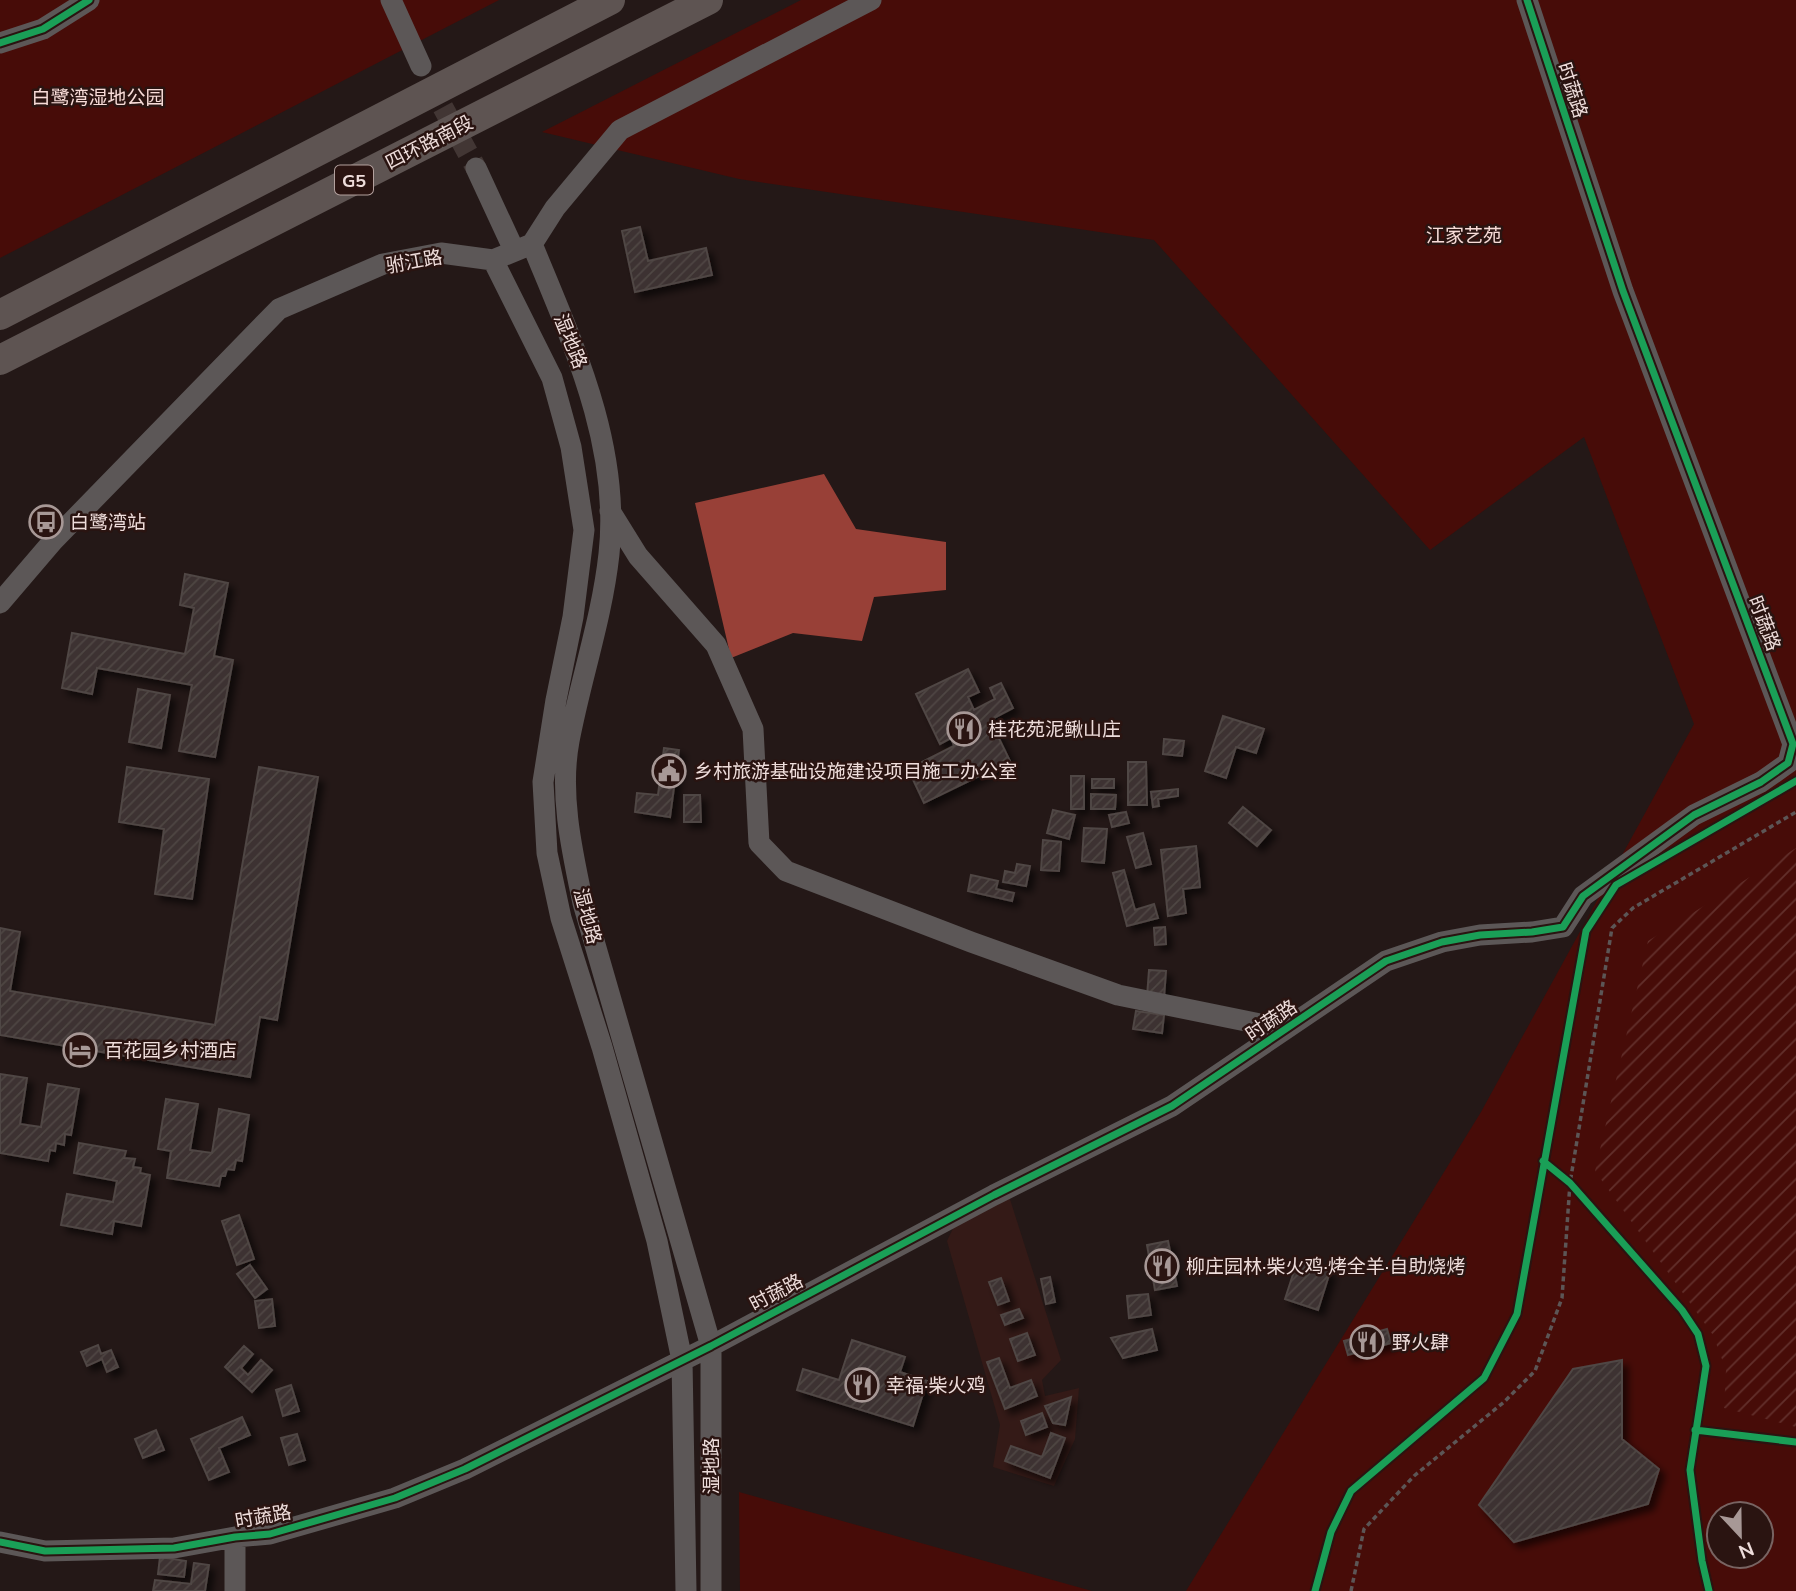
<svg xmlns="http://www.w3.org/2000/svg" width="1796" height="1591" viewBox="0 0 1796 1591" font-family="Mulish,'Noto Sans SC',sans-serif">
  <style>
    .built { fill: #341a17 }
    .park { fill: #470c08; fill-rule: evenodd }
    .garden { fill: url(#garden-furrows) }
    .water { fill: #984037 }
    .building { fill: url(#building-hatch); stroke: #504644; stroke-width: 2; filter: url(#shadow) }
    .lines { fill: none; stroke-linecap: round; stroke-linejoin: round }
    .minor-tunnel { stroke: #423634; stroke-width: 21; stroke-dasharray: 21 10; stroke-linecap: butt }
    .path { stroke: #5c5656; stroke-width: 3.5; stroke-dasharray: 5 3.5; stroke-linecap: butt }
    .minor { stroke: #5c5757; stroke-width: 21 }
    .highway { stroke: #5e5452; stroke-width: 30 }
    .cycleway-casing { stroke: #2a1411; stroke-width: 11 }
    .cycleway { stroke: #1a9f57; stroke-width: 7 }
    .labels { text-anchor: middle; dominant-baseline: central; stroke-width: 5; stroke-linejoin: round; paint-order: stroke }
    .shield { fill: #2a1411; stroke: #b3a19e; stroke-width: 2 }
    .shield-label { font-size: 18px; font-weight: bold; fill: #eedddb }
    .street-label { font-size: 19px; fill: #eedddb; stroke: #2a1411 }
    .park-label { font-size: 19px; fill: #f8dcd8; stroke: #2a1411 }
    .poi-label { font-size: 19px; fill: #eedddb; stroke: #2a1411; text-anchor: start }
  </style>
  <defs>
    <pattern id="garden-furrows" width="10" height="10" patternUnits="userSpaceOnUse" patternTransform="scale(1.75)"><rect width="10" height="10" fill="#470c08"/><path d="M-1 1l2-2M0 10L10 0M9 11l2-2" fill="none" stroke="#622f2b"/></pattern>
    <pattern id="building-hatch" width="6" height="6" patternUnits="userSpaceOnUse" patternTransform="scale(1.75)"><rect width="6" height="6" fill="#3c3231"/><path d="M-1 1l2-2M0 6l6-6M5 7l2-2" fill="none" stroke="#4f4644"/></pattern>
    <filter id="shadow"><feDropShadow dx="5.5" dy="5.5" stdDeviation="3.5" flood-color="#0009"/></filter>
  </defs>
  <rect width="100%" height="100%" fill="#241817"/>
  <path class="built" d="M1009 1196 1061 1360 1042 1380 1045 1396 1079 1388 1075 1439 1054 1486 993 1467 1000 1425 947 1241 958 1218Z"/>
  <path class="park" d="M0 0H499L0 258Z
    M801 0H1796V1591H1186L1481 1112 1694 724 1584 437 1430 550 1154 240 739 179 542 132ZM1719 1514H1761V1556H1719Z
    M739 1492 1092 1591H740Z"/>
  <path class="garden" d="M1796 848V1427L1724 1408 1726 1370 1713 1335 1595 1171 1648 941Z"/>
  <path class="water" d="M824 474 856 529 946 542V590L874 597 862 641 793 633 731 658 695 503Z"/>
  <path class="building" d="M640 227 648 261 706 248 712 275 635 292 622 231Z
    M185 574 228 583 214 656 233 660 215 757 179 751 192 685 97 668 92 694 62 688 72 633 185 654 194 608 180 605Z
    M968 669 979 692 968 697 974 710 995 699 990 688 1001 683 1013 708 990 720 1010 761 924 803 908 769 954 746 951 738 940 744 916 694Z
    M138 689 170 695 161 748 129 742Z
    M1223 716 1264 729 1256 753 1236 747 1226 778 1205 771Z
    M1164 739 1184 741 1182 756 1163 754Z
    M664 748 679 750 670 817 635 812 637 793 658 795Z
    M1128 762H1146L1147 805H1128Z
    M127 767 209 779 192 899 155 894 164 829 119 822Z
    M259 767 318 777 277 1020 260 1017 250 1077 0 1035V928L20 932 10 991 215 1025Z
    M1071 776H1084V809H1071Z
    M1092 779H1114V788H1092Z
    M1178 789V796L1158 799 1159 806 1153 807 1151 792Z
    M1091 794 1116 795 1115 809H1091Z
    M684 795H700L701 822H684Z
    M1243 807 1271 830 1257 846 1229 823Z
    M1053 810 1075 815 1069 839 1047 833Z
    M1126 812 1129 823 1112 827 1109 815Z
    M1084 828 1107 829 1104 863 1082 861Z
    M1143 833 1151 864 1136 868 1127 837Z
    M1043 840 1061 842 1059 871 1041 870Z
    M1196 846 1200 887 1183 889 1186 913 1168 916 1161 850Z
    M1017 864 1030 866 1026 886 1003 882 1005 871 1015 873Z
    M1124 870 1135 910 1154 904 1158 918 1127 926 1113 873Z
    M971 875 998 881 996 889 1014 893 1012 901 968 891Z
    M1165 927 1166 944 1155 945 1154 928Z
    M1149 970 1166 971 1164 998 1147 997Z
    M1136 1011 1164 1015 1162 1033 1133 1029Z
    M0 1074 27 1078 20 1124 41 1127 48 1084 79 1089 71 1135 65 1134 64 1145 56 1143 55 1151 50 1150 48 1161 0 1153Z
    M166 1099 198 1104 190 1150 212 1153 219 1109 249 1115 242 1161 236 1160 234 1170 227 1169 225 1176H221L219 1186 167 1178 171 1151 158 1149Z
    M79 1143 126 1151 124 1158 135 1159 133 1167 141 1168 140 1173 150 1175 141 1226 114 1221 112 1234 61 1225 67 1194 113 1202 117 1181 74 1173Z
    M239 1215 254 1259 237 1265 222 1221Z
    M1168 1241 1177 1286 1155 1290 1147 1245Z
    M1297 1262 1330 1272 1318 1310 1285 1299Z
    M250 1265 267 1289 255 1298 237 1274Z
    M1050 1277 1055 1302 1046 1304 1041 1279Z
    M1001 1278 1009 1301 998 1305 989 1282Z
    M1148 1294 1151 1315 1129 1318 1127 1296Z
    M272 1299 275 1326 259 1328 255 1301Z
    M1019 1309 1023 1318 1005 1325 1001 1315Z
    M1152 1329 1157 1350 1123 1358 1111 1338Z
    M1387 1329 1391 1343 1348 1355 1344 1341Z
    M1027 1333 1035 1355 1018 1361 1010 1339Z
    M852 1340 905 1357 900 1372 927 1381 913 1426 797 1390 803 1369 839 1380Z
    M98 1345 101 1354 111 1350 118 1367 107 1372 102 1359 87 1366 81 1352Z
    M244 1346 253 1354 241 1368 248 1375 261 1360 272 1370 252 1392 225 1367Z
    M999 1358 1010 1388 1031 1380 1037 1396 1005 1409 987 1362Z
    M1622 1360V1439L1659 1469 1648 1504 1514 1542 1479 1505 1573 1369Z
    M291 1385 299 1411 283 1416 276 1390Z
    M1071 1397 1065 1425 1053 1423 1045 1406Z
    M1042 1413 1047 1427 1026 1435 1021 1421Z
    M242 1417 250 1435 219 1448 229 1472 209 1480 191 1439Z
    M156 1430 164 1450 143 1458 135 1439Z
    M1051 1433 1065 1438 1050 1478 1005 1461 1011 1446 1042 1457Z
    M297 1434 305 1460 289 1465 281 1438Z
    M160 1557 186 1561 184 1577 158 1574Z
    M194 1563 209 1565 205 1591H153L155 1580 191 1584Z"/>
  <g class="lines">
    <path class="minor-tunnel" d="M428 80 476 168"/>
    <path class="path" d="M1351 1591 1364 1529 1414 1476 1504 1402 1535 1371 1562 1298 1570 1183 1612 928 1633 908 1796 812"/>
    <path class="minor" d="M391 0 421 66
      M0 43 43 29 89 0
      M476 168 514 250
      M532 244C572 342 621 445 609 554 602 618 581 678 569 741 559 794 572 851 583 903L711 1346V1591
      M493 260 552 378 571 447 584 530 573 617 556 700 543 782 547 853 561 918 602 1047 657 1241 682 1360 686 1591
      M610 511 638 556 716 645 753 729 759 843 786 871 971 942 1118 995 1285 1029
      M0 603 53 541 279 309 383 264 441 253 493 260 532 244 555 208 620 130 871 0
      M235 1537V1591
      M0 1542 45 1551 174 1548 235 1537 270 1534 395 1498 465 1469 711 1346 994 1195 1172 1106 1386 961 1442 942 1480 935 1532 932 1563 927 1583 896 1694 815 1761 782 1788 763 1793 744 1623 291 1527 0"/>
    <path class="highway" d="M0 315 610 0
      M0 360 708 0"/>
    <defs>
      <path id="cycleway" d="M0 43 43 29 89 0
        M1543 1161 1570 1183 1682 1310 1698 1334 1706 1366 1690 1470 1702 1561 1709 1591
        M1695 1430 1796 1442
        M0 1542 45 1551 174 1548 235 1537 270 1534 395 1498 465 1469 711 1346 994 1195 1172 1106 1386 961 1442 942 1480 935 1532 932 1563 927 1583 896 1694 815 1761 782 1788 763 1793 744 1623 291 1527 0
        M1315 1591 1331 1532 1351 1491 1484 1378 1517 1314 1586 931 1616 885 1796 781"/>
    </defs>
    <use href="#cycleway" class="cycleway-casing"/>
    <use href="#cycleway" class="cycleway"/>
  </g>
  <defs>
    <symbol id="bus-ring" viewBox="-11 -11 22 22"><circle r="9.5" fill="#2a1411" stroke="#a79896" stroke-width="1.5"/><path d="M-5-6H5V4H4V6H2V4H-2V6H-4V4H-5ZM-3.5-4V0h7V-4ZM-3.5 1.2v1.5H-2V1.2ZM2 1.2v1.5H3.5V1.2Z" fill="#a79896"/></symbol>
    <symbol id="restaurant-ring" viewBox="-11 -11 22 22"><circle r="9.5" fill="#2a1411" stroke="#a79896" stroke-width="1.5"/><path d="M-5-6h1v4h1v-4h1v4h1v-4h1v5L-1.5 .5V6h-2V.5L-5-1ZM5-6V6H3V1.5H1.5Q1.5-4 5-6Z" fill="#a79896"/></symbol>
    <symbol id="civic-ring" viewBox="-11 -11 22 22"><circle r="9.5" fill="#2a1411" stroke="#a79896" stroke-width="1.5"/><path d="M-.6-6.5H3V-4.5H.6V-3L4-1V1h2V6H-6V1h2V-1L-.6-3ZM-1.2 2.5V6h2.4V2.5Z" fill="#a79896"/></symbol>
    <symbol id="hotel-ring" viewBox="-11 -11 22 22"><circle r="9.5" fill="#2a1411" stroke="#a79896" stroke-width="1.5"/><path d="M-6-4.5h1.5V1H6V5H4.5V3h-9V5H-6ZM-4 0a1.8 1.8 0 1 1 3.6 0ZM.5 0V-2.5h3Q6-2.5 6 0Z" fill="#a79896"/></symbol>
  </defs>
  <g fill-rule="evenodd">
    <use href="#bus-ring" x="27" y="503" width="38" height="38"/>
    <use href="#restaurant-ring" x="945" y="710" width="38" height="38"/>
    <use href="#civic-ring" x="650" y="752" width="38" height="38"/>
    <use href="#hotel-ring" x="61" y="1031" width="38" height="38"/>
    <use href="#restaurant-ring" x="1143" y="1247" width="38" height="38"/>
    <use href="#restaurant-ring" x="1348" y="1323" width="38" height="38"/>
    <use href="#restaurant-ring" x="843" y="1366" width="38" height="38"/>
  </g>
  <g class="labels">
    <rect class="shield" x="335" y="165.5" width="38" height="29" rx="5"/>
    <g class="shield-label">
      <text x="354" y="180">G5</text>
    </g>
    <g class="street-label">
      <text transform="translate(1573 90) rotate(72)">时蔬路</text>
      <text transform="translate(429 142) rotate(-27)">四环路南段</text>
      <text transform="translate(414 261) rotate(-10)">驸江路</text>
      <text transform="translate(571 341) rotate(68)">湿地路</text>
      <text transform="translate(1765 623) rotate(69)">时蔬路</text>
      <text transform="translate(588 916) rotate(75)">湿地路</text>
      <text transform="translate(1271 1020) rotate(-34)">时蔬路</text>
      <text transform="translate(776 1292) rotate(-28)">时蔬路</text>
      <text transform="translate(711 1466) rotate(-90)">湿地路</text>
      <text transform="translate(263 1516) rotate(-10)">时蔬路</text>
    </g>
    <g class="park-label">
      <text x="98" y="97">白鹭湾湿地公园</text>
      <text x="1464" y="235">江家艺苑</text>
    </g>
    <g class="poi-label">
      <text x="70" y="522">白鹭湾站</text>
      <text x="988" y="729">桂花苑泥鳅山庄</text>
      <text x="694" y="771">乡村旅游基础设施建设项目施工办公室</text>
      <text x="104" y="1050">百花园乡村酒店</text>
      <text x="1186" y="1266">柳庄园林·柴火鸡·烤全羊·自助烧烤</text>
      <text x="1392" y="1342">野火肆</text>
      <text x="886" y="1385">幸福·柴火鸡</text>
    </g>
  </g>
  <g transform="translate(1740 1535) rotate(158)"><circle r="33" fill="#2a1411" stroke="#786462" stroke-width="2"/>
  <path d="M0-5L12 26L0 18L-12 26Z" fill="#a79896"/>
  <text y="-10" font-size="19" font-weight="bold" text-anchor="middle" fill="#eedddb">N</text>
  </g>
</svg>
